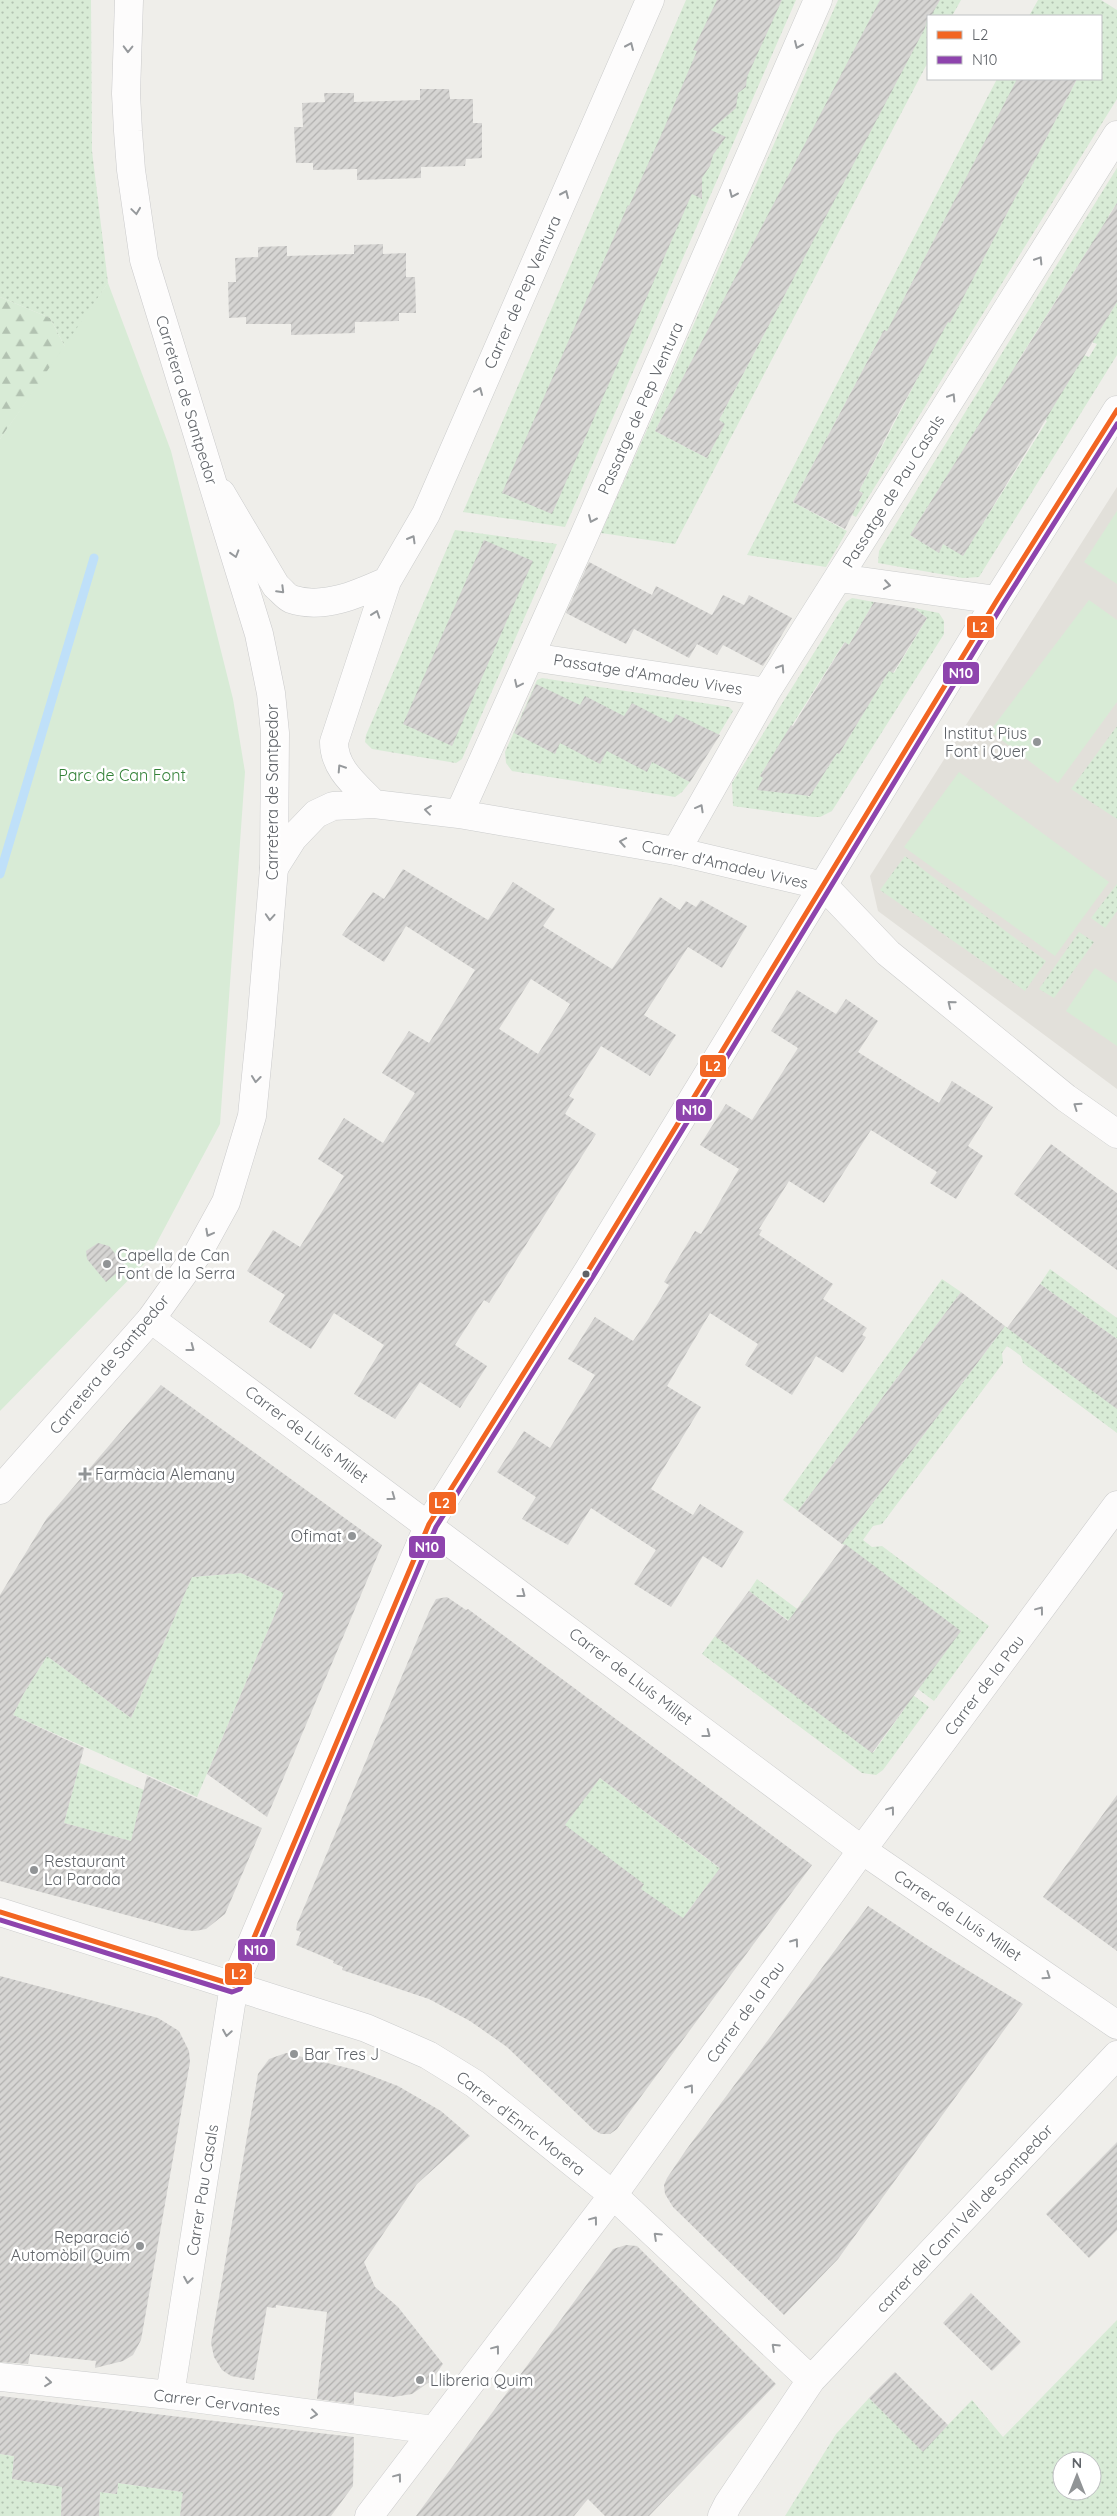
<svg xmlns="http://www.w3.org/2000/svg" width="1117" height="2516" viewBox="0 0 1117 2516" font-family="Quicksand,sans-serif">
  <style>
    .education { fill: #e2e0da }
    .grass { fill: url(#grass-dots); fill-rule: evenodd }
    .forest { fill: url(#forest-firs) }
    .park { fill: #d8ebd6 }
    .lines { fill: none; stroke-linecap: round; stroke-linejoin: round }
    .stream { stroke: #bfe0f9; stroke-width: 9 }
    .building { fill: url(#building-hatch); fill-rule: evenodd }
    .street-casing { stroke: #cbcccc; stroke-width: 29 }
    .secondary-casing { stroke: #cacacb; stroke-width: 29 }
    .street { stroke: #fdfcfc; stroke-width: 28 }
    .secondary { stroke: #fdfcfc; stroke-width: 28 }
    .bus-1-casing { stroke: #fff; stroke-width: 9 }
    .bus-2-casing { stroke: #fff; stroke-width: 9 }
    .bus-1 { stroke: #f26522; stroke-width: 5 }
    .bus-2 { stroke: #8e44ad; stroke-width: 5 }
    .oneway { stroke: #96999c }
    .poi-dot { fill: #919496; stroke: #fff; stroke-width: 2 }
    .bus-dot { fill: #5f6368; stroke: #fff; stroke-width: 2 }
    .labels { text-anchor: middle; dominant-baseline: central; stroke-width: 5; stroke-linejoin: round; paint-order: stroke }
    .street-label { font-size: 16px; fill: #5f6368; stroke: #fff }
    .poi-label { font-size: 16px; fill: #5f6368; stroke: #fff; text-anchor: start }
    .park-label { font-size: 16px; fill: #348238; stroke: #fff }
    .line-badge { stroke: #fff; stroke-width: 2 }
    .badge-label { font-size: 14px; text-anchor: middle; font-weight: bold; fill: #fff }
  </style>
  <defs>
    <pattern id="grass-dots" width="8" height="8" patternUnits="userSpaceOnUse" patternTransform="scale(1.25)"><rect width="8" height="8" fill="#d8ebd6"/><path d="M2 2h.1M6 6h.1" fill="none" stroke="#b2c2b1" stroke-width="1.8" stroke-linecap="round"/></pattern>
    <pattern id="forest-firs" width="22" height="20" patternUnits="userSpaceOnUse" patternTransform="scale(1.25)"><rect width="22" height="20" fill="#d8ebd6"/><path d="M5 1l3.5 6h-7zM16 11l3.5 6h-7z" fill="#b2c2b1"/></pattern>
    <pattern id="building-hatch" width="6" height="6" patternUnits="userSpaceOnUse" patternTransform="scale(1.25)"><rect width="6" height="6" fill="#d6d5d3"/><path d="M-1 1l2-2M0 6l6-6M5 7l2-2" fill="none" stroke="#b1b0af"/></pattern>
  </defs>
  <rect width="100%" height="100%" fill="#efeeea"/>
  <path class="education" d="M1117 487V1089L878 911 870 876Z"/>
  <path class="grass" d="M0 0H91L92 151 108 283 65 347 50 318 0 297Z
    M686 0H796L565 527 463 512Z
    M838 0H961L952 16H928V62L675 544 601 533ZM792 281 719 420 724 424 707 458 655 431 725 298Z
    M1038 0H1101L1117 10V99L856 517 852 515 863 493 859 491 930 354 884 330 793 502 847 531 826 567 747 555 997 79H1018L904 298 950 322 1077 79H1101V16H1029Z
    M1117 168V203L1109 215 1117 221 1087 251 1018 361 1063 389 1084 355 1089 357 1097 344 1092 342 1117 302V355L979 577 963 578 878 563 879 551ZM1000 392 1047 421 963 555 943 544 938 552 910 535Z
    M455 530 557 544 462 759 456 763 372 749 365 742 366 735Z
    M852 598 874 602 849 645 844 643 760 776 796 788 809 797 837 753 839 754 889 670 894 673 927 618 914 608 939 613 944 621V634L832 811 820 817H813L733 806 732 783 846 602Z
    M542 678 729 707 733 711 690 782 682 792 675 797 512 771 506 763 505 752 537 680Z
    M1117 726V819L1071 789Z
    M905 856 1046 961 1025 991 880 890Z
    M1117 884V911L1105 928 1091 918Z
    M1079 932 1094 942 1054 998 1039 989Z
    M1050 1269 1117 1318V1339L1040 1284Z
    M942 1279 961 1292 798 1511 783 1500Z
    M1005 1326 1117 1407V1433L1023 1363 1021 1356 1007 1346 1002 1353 1003 1363 882 1524 873 1526 863 1540 872 1547 882 1546 989 1626 934 1701 801 1602 812 1589 908 1661 845 1545 842 1544Z
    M241 1573 284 1593 197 1797 13 1715 24 1693 47 1656 131 1718 192 1577Z
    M757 1579 929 1707 883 1770 876 1775 862 1773 702 1654 715 1636 873 1753 905 1708 749 1591Z
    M80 1763 144 1790 131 1841 64 1823Z
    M560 1770 590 1791 600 1778 726 1873 708 1884 683 1918 664 1919 565 1825Z
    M1117 2320V2516H785L836 2434 869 2398 923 2451 972 2400 1003 2437ZM1062 2461H1092V2491H1062Z
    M0 2454 14 2456 12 2479 62 2486 61 2516H0Z
    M118 2483 183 2492 180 2516H99L100 2492 117 2494Z"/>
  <path class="forest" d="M0 297 50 318 65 347 0 439Z"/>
  <path class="park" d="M108 283 171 451 233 699 245 772 220 1124 147 1261 0 1411V439Z
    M1117 511V584L1084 562Z
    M1089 600 1117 620V702L1058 783 990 731Z
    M959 772 1109 882 1055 956 904 847Z
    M1095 968 1117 983V1046L1066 1011Z"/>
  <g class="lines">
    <path class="stream" d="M0 874 94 558"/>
  </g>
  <path class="building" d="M717 0H782L747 77 746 87 738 93 736 108 711 130 726 137 713 155 710 166 702 178V199L692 194 691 196 552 514 502 493 628 205 629 206 662 133 697 51 693 50Z
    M880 0H940L931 16H928L925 28 719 420 725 424 707 458 655 431Z
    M1017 79H1077L950 323 948 322 892 425 859 491 863 493 845 529 793 502 884 330 887 331Z
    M420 89H449L450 99H473V123H482V158L466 159 465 166 421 167V178L357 180V169L313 170V163H296L294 127H303L302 103 325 102 324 93H354V102L420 100Z
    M1117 203V302L963 556 943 544 939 553 910 535Z
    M383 244V254L406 253V277H415L416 313H399V321L355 322V333L291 335V324H246V317L229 318 228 282H236L235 258 258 257V247L287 246V256L354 254V245Z
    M484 540 533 561 452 746 403 724Z
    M589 562 652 595 656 586 712 615 723 595 744 605 749 595 792 618 763 666 723 645 717 655 697 644 689 658 634 629 626 644 566 613Z
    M874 602 914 608 927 618 893 673 889 671 839 754 837 753 810 796 757 790 763 778 760 776 791 725 793 726 845 642 849 645Z
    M536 684 580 705 585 696 624 716 632 703 671 723 676 714 720 735 690 782 652 762 647 772 607 751 600 764 560 743 555 754 514 733Z
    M403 869 488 920 513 882 555 909 543 926 612 969 660 897 680 910 686 901 696 907 701 900 747 926 722 968 688 947 644 1015 676 1035 650 1076 601 1046 569 1096 574 1099 565 1114 596 1134 489 1303 484 1300 455 1345 487 1366 460 1408 420 1382 395 1419 354 1394 384 1345 334 1313 311 1349 269 1322 285 1295 247 1271 273 1230 300 1247 344 1176 318 1159 344 1118 383 1143 415 1093 382 1073 409 1031 429 1043 475 970 406 926 384 962 342 935 373 892 384 899ZM531 979 570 1004 538 1054 499 1029Z
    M797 990 836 1014 846 999 878 1021 858 1052 939 1103 952 1081 993 1107 968 1146 983 1156 956 1199 930 1183 937 1172 871 1130 824 1203 789 1181 759 1229 762 1230 759 1235 833 1284 823 1299 867 1328 862 1335 866 1337 843 1373 816 1356 792 1395 745 1365 758 1344 710 1313 667 1386 701 1407 651 1489 693 1515 700 1504 744 1532 722 1568 703 1556 671 1607 634 1584 656 1550 591 1508 568 1545 522 1519 536 1497 497 1472 524 1431 550 1448 595 1375 568 1359 595 1317 633 1341 649 1318 669 1285 664 1282 695 1231 701 1234 739 1169 700 1145 726 1104 752 1120 798 1048 771 1031Z
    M1051 1144 1117 1193V1270L1014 1194Z
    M98 1243 109 1246 125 1266 106 1282 87 1259 86 1251Z
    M1040 1284 1117 1339V1409L1007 1328Z
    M961 1292 1005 1326 842 1544 798 1511Z
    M161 1385 382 1545 267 1817 207 1774 284 1593 241 1573 192 1577 131 1718 47 1656 24 1693 13 1715 84 1748 64 1823 131 1841 147 1776 262 1828 225 1914 206 1929 195 1931 182 1930 0 1881V1595L47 1518Z
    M845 1544 961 1631 872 1753 715 1636 749 1591 788 1621Z
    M447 1597 466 1610 468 1609 812 1865 617 2129 610 2134H601L594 2130 507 2047 470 2021 429 1999 342 1970 343 1967 333 1963 334 1961 296 1945 301 1932 296 1930 297 1924 429 1612 436 1599ZM600 1778 720 1868 683 1918 641 1889 644 1884 565 1825Z
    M1117 1795V1951L1043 1897Z
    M868 1906 928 1946 1023 2004 838 2259 784 2315 673 2207 665 2194 664 2185 667 2178 686 2150Z
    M0 1976 158 2018 179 2031 189 2051 190 2062 141 2340 133 2355 123 2361 95 2368 96 2361 30 2354 28 2364 0 2362Z
    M286 2053 356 2070 398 2086 441 2111 470 2136 417 2184 364 2262 375 2287 398 2307 443 2364 431 2381 412 2394 393 2397 354 2392V2404L317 2399 327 2312 276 2305V2308L267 2307 254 2380 231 2376 222 2370 214 2357 211 2343 258 2074 269 2059Z
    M1117 2142V2230L1089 2258 1046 2214Z
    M626 2245 637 2246 776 2384 649 2516H605L588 2499 574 2516H416L613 2249Z
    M971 2293 1021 2342 992 2371 943 2323Z
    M895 2372 948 2425 923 2452 869 2398Z
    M0 2396 354 2437 353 2486 331 2516H180L183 2492 118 2483 117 2494 100 2492 99 2516H61L62 2487 12 2479 14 2456 0 2454Z"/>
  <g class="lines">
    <defs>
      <path id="street" d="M221 493 276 586C281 590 286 597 291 599 323 610 358 594 387 581
        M839 578 997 600
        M531 657 766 692
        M374 804C356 785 334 769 334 742L387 581 426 514 650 0
        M459 814 583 538 818 0
        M676 851 766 692 1117 135
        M274 868 293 838 316 814 333 806 374 804 459 814 676 851 824 886 888 953 1066 1098 1117 1134
        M151 1319 862 1850 1117 2025
        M0 1912 366 2028 428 2055 475 2084 613 2195 811 2380
        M0 2377 170 2395 434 2430
        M170 2395 234 1985 429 1524 588 1271 997 600 1117 410
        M722 2516 728 2504 811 2380 1117 2055"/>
      <path id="secondary" d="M0 1490 151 1319 198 1253 226 1202 252 1116 261 1025 274 868 275 733 271 693 259 634 144 260 131 170 128 131 126 94 129 0
        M369 2516 613 2195 862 1850 1117 1505"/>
    </defs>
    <use href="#street" class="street-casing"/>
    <use href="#secondary" class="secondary-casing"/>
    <use href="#street" class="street"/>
    <use href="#secondary" class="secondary"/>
    <defs>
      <path id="bus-1" d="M0 1912 234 1985 429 1524 588 1271 997 600 1117 410"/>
      <path id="bus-2" d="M0 1920 232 1992 240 1989 436 1527 594 1275 1003 604 1117 424"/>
    </defs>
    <use href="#bus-1" class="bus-1-casing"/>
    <use href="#bus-2" class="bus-2-casing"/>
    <use href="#bus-1" class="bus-1"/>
    <use href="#bus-2" class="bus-2"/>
  </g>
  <defs><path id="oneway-chevron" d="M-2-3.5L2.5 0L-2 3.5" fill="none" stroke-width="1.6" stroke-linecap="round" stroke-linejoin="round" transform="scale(1.25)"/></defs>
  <g class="oneway">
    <use href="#oneway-chevron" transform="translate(798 45) rotate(114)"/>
    <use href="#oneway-chevron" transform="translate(630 46) rotate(-66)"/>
    <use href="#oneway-chevron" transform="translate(128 49) rotate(91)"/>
    <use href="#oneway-chevron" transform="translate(565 194) rotate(-66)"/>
    <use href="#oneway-chevron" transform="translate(733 194) rotate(114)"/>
    <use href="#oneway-chevron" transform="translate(136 211) rotate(82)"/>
    <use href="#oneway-chevron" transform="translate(1039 260) rotate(-58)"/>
    <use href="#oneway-chevron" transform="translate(479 391) rotate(-67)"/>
    <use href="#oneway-chevron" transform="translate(952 397) rotate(-58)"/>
    <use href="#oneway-chevron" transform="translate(592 519) rotate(114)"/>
    <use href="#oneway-chevron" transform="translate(412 539) rotate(-60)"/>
    <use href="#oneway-chevron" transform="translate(235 554) rotate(73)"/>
    <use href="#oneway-chevron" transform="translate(887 585) rotate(8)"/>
    <use href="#oneway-chevron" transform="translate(281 590) rotate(45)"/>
    <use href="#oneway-chevron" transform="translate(376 614) rotate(-71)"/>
    <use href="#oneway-chevron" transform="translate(781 668) rotate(-57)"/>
    <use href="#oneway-chevron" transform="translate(518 684) rotate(115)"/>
    <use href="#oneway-chevron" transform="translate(341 768) rotate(-123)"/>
    <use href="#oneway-chevron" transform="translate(700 808) rotate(-61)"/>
    <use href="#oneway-chevron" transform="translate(428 810) rotate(-173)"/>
    <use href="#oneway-chevron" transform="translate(623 842) rotate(-170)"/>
    <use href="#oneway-chevron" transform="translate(270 917) rotate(94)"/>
    <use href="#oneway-chevron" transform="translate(951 1004) rotate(-141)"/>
    <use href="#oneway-chevron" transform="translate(256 1079) rotate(96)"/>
    <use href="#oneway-chevron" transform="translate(1077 1106) rotate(-145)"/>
    <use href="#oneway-chevron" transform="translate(209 1233) rotate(118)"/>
    <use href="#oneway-chevron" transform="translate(191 1348) rotate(37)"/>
    <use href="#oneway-chevron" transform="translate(392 1497) rotate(36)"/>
    <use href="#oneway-chevron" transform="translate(522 1594) rotate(37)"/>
    <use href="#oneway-chevron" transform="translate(1040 1610) rotate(-53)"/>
    <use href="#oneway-chevron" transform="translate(707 1734) rotate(37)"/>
    <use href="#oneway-chevron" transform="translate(891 1810) rotate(-53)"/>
    <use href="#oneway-chevron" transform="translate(795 1942) rotate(-54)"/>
    <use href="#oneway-chevron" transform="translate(1047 1976) rotate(34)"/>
    <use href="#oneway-chevron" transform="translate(227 2033) rotate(99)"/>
    <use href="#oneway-chevron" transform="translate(690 2088) rotate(-54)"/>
    <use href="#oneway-chevron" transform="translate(594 2220) rotate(-53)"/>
    <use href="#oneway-chevron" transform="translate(657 2236) rotate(-137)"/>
    <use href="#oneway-chevron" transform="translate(188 2280) rotate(99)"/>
    <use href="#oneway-chevron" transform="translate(775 2347) rotate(-137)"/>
    <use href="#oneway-chevron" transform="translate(496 2349) rotate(-53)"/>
    <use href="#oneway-chevron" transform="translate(48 2382) rotate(6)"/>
    <use href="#oneway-chevron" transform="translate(314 2414) rotate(7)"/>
    <use href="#oneway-chevron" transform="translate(398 2477) rotate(-53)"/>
  </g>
  <g class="poi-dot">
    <circle cx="1037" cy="742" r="5"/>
    <circle cx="107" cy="1264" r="5"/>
    <path d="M82.5 1466.5h5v5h5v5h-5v5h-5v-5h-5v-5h5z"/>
    <circle cx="352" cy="1536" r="5"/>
    <circle cx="34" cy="1870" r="5"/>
    <circle cx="294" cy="2054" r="5"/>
    <circle cx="140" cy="2246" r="5"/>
    <circle cx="420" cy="2380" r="5"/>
  </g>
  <circle class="bus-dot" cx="586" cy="1274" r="4.5"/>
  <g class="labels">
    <g class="street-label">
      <text transform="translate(522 292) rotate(-66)">Carrer de Pep Ventura</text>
      <text transform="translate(187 400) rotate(73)">Carretera de Santpedor</text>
      <text transform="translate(640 408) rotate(-66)">Passatge de Pep Ventura</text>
      <text transform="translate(893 491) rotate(-58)">Passatge de Pau Casals</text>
      <text transform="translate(648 674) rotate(9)">Passatge d'Amadeu Vives</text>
      <text transform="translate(272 792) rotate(-90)">Carretera de Santpedor</text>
      <text transform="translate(725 864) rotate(13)">Carrer d'Amadeu Vives</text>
      <text transform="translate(109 1364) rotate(-50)">Carretera de Santpedor</text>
      <text transform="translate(307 1434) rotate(37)">Carrer de Lluís Millet</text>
      <text transform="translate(631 1676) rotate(37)">Carrer de Lluís Millet</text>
      <text transform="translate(984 1685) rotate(-53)">Carrer de la Pau</text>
      <text transform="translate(958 1915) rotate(34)">Carrer de Lluís Millet</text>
      <text transform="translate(745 2012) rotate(-54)">Carrer de la Pau</text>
      <text transform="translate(521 2123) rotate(38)">Carrer d'Enric Morera</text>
      <text transform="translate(202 2190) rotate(-81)">Carrer Pau Casals</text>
      <text transform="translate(964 2218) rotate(-47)">carrer del Camí Vell de Santpedor</text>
      <text transform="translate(217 2402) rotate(7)">Carrer Cervantes</text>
    </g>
    <g class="poi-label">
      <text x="1027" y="733" text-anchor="end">Institut Pius<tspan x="1027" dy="18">Font i Quer</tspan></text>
      <text x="117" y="1255">Capella de Can<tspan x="117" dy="18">Font de la Serra</tspan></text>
      <text x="95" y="1474">Farmàcia Alemany</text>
      <text x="342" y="1536" text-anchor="end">Ofimat</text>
      <text x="44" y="1861">Restaurant<tspan x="44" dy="18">La Parada</tspan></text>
      <text x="304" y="2054">Bar Tres J</text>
      <text x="130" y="2237" text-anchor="end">Reparació<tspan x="130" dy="18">Automòbil Quim</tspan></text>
      <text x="430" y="2380">Llibreria Quim</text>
    </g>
    <g class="park-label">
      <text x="122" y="775">Parc de Can Font</text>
    </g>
  </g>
  <g class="line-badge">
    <rect x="966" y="615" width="29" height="24" rx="5" fill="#f26522"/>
    <rect x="942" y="661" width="38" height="24" rx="5" fill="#8e44ad"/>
    <rect x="699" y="1054" width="28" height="24" rx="5" fill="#f26522"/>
    <rect x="675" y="1098" width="38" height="24" rx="5" fill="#8e44ad"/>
    <rect x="428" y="1491" width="29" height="24" rx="5" fill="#f26522"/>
    <rect x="408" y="1535" width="38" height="24" rx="5" fill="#8e44ad"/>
    <rect x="237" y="1938" width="39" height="24" rx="5" fill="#8e44ad"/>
    <rect x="224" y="1962" width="29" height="24" rx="5" fill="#f26522"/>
  </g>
  <g class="badge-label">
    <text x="980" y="632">L2</text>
    <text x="961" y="678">N10</text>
    <text x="713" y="1071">L2</text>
    <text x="694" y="1115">N10</text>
    <text x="442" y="1508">L2</text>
    <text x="427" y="1552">N10</text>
    <text x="256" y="1955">N10</text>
    <text x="239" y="1979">L2</text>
  </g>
  <rect x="927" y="15" width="175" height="65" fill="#ffffff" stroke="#bfc1c3"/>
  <rect x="937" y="31" width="25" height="8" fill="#f26522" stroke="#bfc1c3"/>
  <text x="972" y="40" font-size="15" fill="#5f6368">L2</text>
  <rect x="937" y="56" width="25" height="8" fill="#8e44ad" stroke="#bfc1c3"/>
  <text x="972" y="65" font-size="15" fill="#5f6368">N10</text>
  <g transform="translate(1077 2476)"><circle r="24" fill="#ffffff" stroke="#bfc1c3"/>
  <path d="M0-4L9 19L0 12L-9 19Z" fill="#919496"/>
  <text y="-8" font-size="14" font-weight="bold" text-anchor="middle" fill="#5f6368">N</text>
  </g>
</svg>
